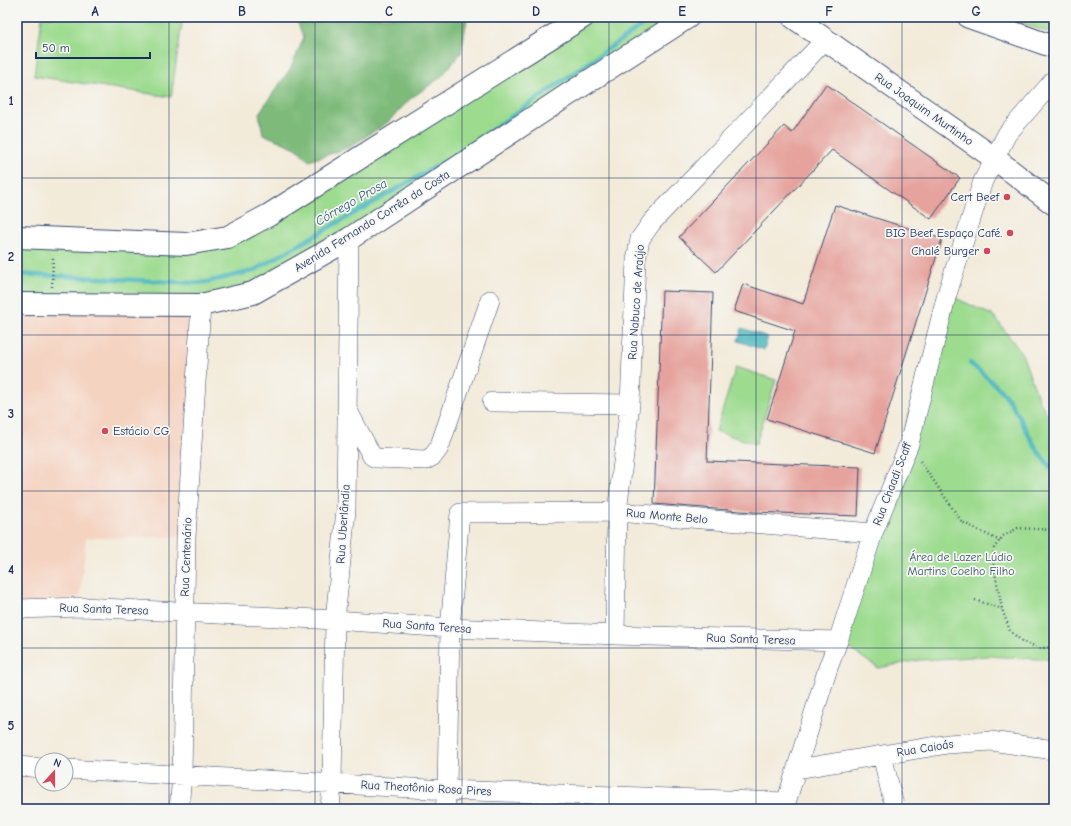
<svg xmlns="http://www.w3.org/2000/svg" width="1071" height="826" viewBox="0 0 1071 826" font-family="'Comic Neue',sans-serif">
  <style>
    .built { fill: #f5d3c1 }
    .green { fill: #9ddb8f; stroke: #5c8576 }
    .forest { fill: #7ebb7a; stroke: #4c756c }
    .water { fill: #46b6bc; stroke: #30728d }
    .lines { fill: none; stroke-linecap: round; stroke-linejoin: round }
    .stream { stroke: #46b6bc; stroke-width: 4.5 }
    .building { fill: #e6a39d }
    .minor-casing { stroke: #3b4b71; stroke-width: 20 }
    .major-casing { stroke: #3b4b71; stroke-width: 24 }
    .path { stroke: #3b4b71; stroke-width: 2.5; stroke-dasharray: 1 3; stroke-linecap: butt }
    .minor { stroke: #fff; stroke-width: 19 }
    .major { stroke: #fff; stroke-width: 22 }
    .grid { fill: none; stroke: #1b2f5e; stroke-width: 1; stroke-opacity: 0.55 }
    .poi-dot { fill: #d1495b; stroke: #f6f6f2; stroke-width: 1.5 }
    .labels { text-anchor: middle; dominant-baseline: central; stroke-width: 3.5; stroke-linejoin: round; paint-order: stroke }
    .street-label { font-size: 12px; fill: #1b2f5e; stroke: #f6f6f2 }
    .poi-label { font-size: 12px; fill: #1b2f5e; stroke: #f6f6f2; text-anchor: end }
    .park-label { font-size: 12px; fill: #3c5a6a; stroke: #f6f6f2 }
    .water-label { font-size: 13px; font-style: italic; fill: #28587a; stroke: #f6f6f2 }
    .neatline { fill: none; stroke: #1b2f5e; stroke-width: 1.5 }
    .grid-label { font-size: 13px; text-anchor: middle; font-weight: bold; fill: #1b2f5e }
  </style>
  <rect width="100%" height="100%" fill="#f6f6f2"/>
  <filter id="ink" filterUnits="userSpaceOnUse"><feTurbulence type="fractalNoise" baseFrequency=".025" numOctaves="2"/><feDisplacementMap in="SourceGraphic" scale="8" xChannelSelector="R" yChannelSelector="G"/><feConvolveMatrix kernelMatrix="1 2 1 2 8 2 1 2 1" color-interpolation-filters="sRGB"/></filter>
  <filter id="wash" filterUnits="userSpaceOnUse"><feTurbulence type="fractalNoise" baseFrequency=".012" numOctaves="4" result="noise"/><feDisplacementMap in="SourceGraphic" scale="16" xChannelSelector="R" yChannelSelector="G"/><feGaussianBlur stdDeviation="0.9" result="paint"/><feColorMatrix in="noise" values="0 0 0 0 0 0 0 0 0 0 0 0 0 0 0 0 0 1.4 0 .05"/><feComposite in="paint" operator="in"/></filter>
  <g filter="url(#wash)">
    <rect width="100%" height="100%" fill="#f3ebda"/>
    <path class="built" d="M24 304 201 305 186 537 86 538 80 597 17 604V325Z"/>
    <path class="green" d="M42 17H183L171 97 34 76Z
      M583 17H688L253 293 17 304V237H228Z
      M1001 17H1054V34Z
      M947 294 994 316 1022 354 1039 400 1054 426V660L987 656 920 660 878 668 838 641Z
      M736 367 776 380 756 444 716 431Z"/>
    <path class="forest" d="M295 17H465L467 19 461 53 441 77 410 99 388 122 350 147 309 161 296 148 263 134 259 113 291 68 304 37Z"/>
    <path class="water" d="M742 328 768 337 764 350 738 341Z"/>
    <g class="lines">
      <path class="stream" d="M17 274 195 283 207 282 253 271 456 155 654 17
        M970 363C984 375 1000 387 1010 402 1025 424 1034 452 1054 470"/>
    </g>
    <g id="blocks">
      <path class="building" d="M826 84 960 178 931 219 832 150 716 272 679 237 784 126 792 133Z
        M835 205 942 239 875 453 767 419 795 331 734 311 743 284 803 304Z
        M662 291 713 293 707 461 860 467 858 516 753 512 654 504Z"/>
    </g>
  </g>
  <g filter="url(#ink)">
    <use href="#blocks" fill-opacity="0" stroke="#3b4b71" stroke-width="1"/>
    <g class="lines">
      <defs>
        <path id="minor" d="M492 402 630 404
          M348 411 372 456 376 458 426 460 433 456 439 448 490 300
          M17 609 83 607 335 620 450 628 615 635 838 641
          M615 635 617 512 630 404 636 260 640 239 652 222 825 40
          M882 755 895 809
          M17 766 42 768
          M66 769 447 790 786 802
          M797 769 948 744 991 741 1054 750
          M179 809 182 776 186 537 201 305
          M330 809 332 783 335 620 346 510 349 239
          M445 809 447 790 450 628 460 513 617 512 873 533
          M784 809 828 668 838 641 873 533 909 444 947 294 983 181 1007 134 1054 80"/>
        <path id="major" d="M793 17 994 158 1054 204
          M969 17 1054 47
          M17 237 186 244 228 237 269 215 583 17
          M17 304 201 305 253 293 349 239 566 96 688 17"/>
      </defs>
      <use href="#minor" class="minor-casing"/>
      <use href="#major" class="major-casing"/>
      <path class="path" d="M52 287 53 256
        M920 461 962 522 1000 541
        M1054 530 1018 528 1003 536 994 548 993 562 1002 609 1010 631 1023 642 1040 648 1054 647
        M975 600 1002 609"/>
      <use href="#minor" class="minor"/>
      <use href="#major" class="major"/>
    </g>
  </g>
  <path class="grid" d="M169 17V809M315 17V809M462 17V809M609 17V809M756 17V809M902 17V809M17 178H1054M17 335H1054M17 491H1054M17 648H1054"/>
  <g class="poi-dot">
    <circle cx="1007" cy="197" r="4"/>
    <circle cx="1010" cy="233" r="4"/>
    <circle cx="987" cy="251" r="4"/>
    <circle cx="105" cy="431" r="4"/>
  </g>
  <g class="labels">
    <g class="street-label">
      <text transform="translate(924 109) rotate(35)">Rua Joaquim Murtinho</text>
      <text transform="translate(372 221) rotate(-32)">Avenida Fernando Corrêa da Costa</text>
      <text transform="translate(636 302) rotate(-86)">Rua Nabuco de Araújo</text>
      <text transform="translate(892 484) rotate(-69)">Rua Chaadi Scaff</text>
      <text transform="translate(667 516) rotate(5)">Rua Monte Belo</text>
      <text transform="translate(343 524) rotate(-86)">Rua Uberlândia</text>
      <text transform="translate(186 557) rotate(-88)">Rua Centenário</text>
      <text transform="translate(104 609) rotate(2)">Rua Santa Teresa</text>
      <text transform="translate(427 626) rotate(4)">Rua Santa Teresa</text>
      <text transform="translate(751 639) rotate(2)">Rua Santa Teresa</text>
      <text transform="translate(925 748) rotate(-9)">Rua Caioás</text>
      <text transform="translate(426 788) rotate(3)">Rua Theotônio Rosa Pires</text>
    </g>
    <g class="poi-label">
      <text x="999" y="197">Cert Beef</text>
      <text x="1002" y="233">BIG Beef Espaço Café.</text>
      <text x="979" y="251">Chalé Burger</text>
      <text x="113" y="431" text-anchor="start">Estácio CG</text>
    </g>
    <g class="park-label">
      <text x="961" y="557">Área de Lazer Lúdio<tspan x="961" dy="14">Martins Coelho Filho</tspan></text>
    </g>
    <g class="water-label">
      <text transform="translate(351 202) rotate(-30)">Córrego Prosa</text>
    </g>
  </g>
  <rect width="1071" height="826" fill="none" stroke="#f6f6f2" stroke-width="44"/>
  <g transform="translate(54 772) rotate(21)"><circle r="19" fill="#f6f6f2" stroke="#9ea6b7"/>
  <path d="M0-3L7 15L0 10L-7 15Z" fill="#d1495b"/>
  <text y="-6" font-size="11" font-weight="bold" text-anchor="middle" fill="#1b2f5e">N</text>
  </g>
  <path d="M36 52v6h114v-6" fill="none" stroke="#1b2f5e" stroke-width="2"/>
  <text x="42" y="52" font-size="12" fill="#1b2f5e" stroke="#f6f6f2" stroke-width="3" paint-order="stroke">50 m</text>
  <rect x="22" y="22" width="1027" height="782" class="neatline"/>
  <g class="grid-label">
    <text x="95" y="16">A</text>
    <text x="242" y="16">B</text>
    <text x="389" y="16">C</text>
    <text x="536" y="16">D</text>
    <text x="682" y="16">E</text>
    <text x="829" y="16">F</text>
    <text x="976" y="16">G</text>
    <text x="11" y="105">1</text>
    <text x="11" y="261">2</text>
    <text x="11" y="418">3</text>
    <text x="11" y="574">4</text>
    <text x="11" y="730">5</text>
  </g>
</svg>
